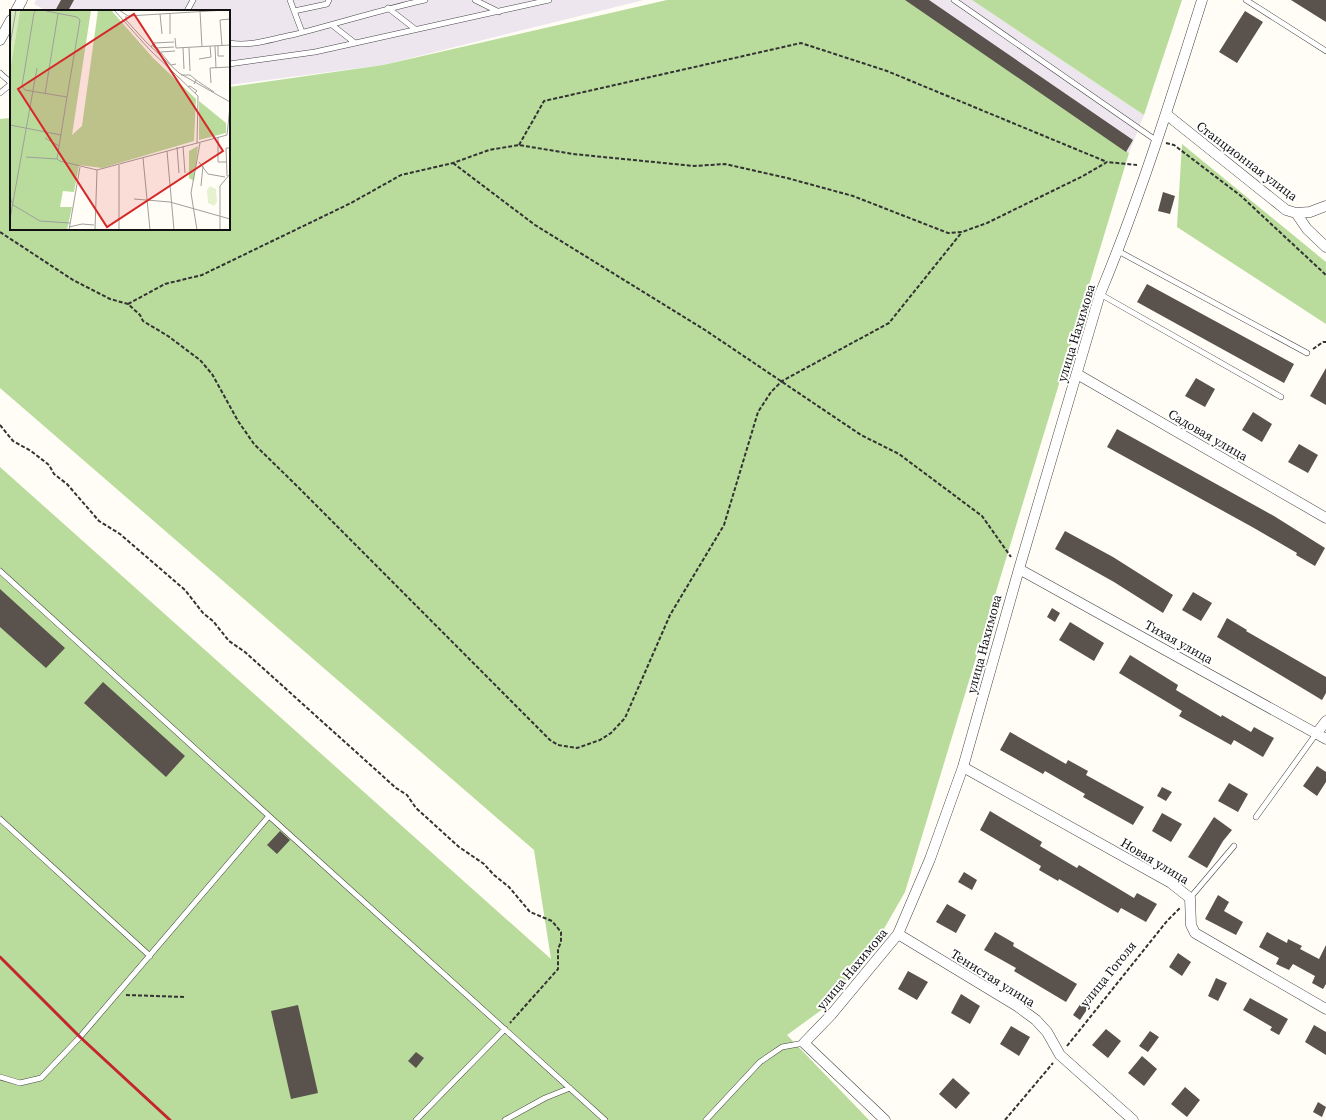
<svg xmlns="http://www.w3.org/2000/svg" width="1326" height="1120" viewBox="0 0 1326 1120" font-family="'Source Serif 4',serif">
  <style>
    .industrial { fill: #eee6ef }
    .forest { fill: #b9dc9c }
    .building { fill: #5a524d }
    .lines { fill: none; stroke-linecap: round; stroke-linejoin: round }
    .lane-casing { stroke: #444; stroke-width: 6 }
    .street-casing { stroke: #444; stroke-width: 11 }
    .path { stroke: #333; stroke-width: 2; stroke-dasharray: 4 2; stroke-linecap: butt }
    .lane { stroke: #fff; stroke-width: 5 }
    .street { stroke: #fff; stroke-width: 10 }
    .rail { stroke: #c4262e; stroke-width: 3 }
    .labels { text-anchor: middle; dominant-baseline: central; stroke-width: 4; stroke-linejoin: round; paint-order: stroke }
    .street-label { font-size: 13px; fill: #111; stroke: #fff }
    .inset-road { fill: none; stroke: #a09f9a; stroke-width: 1 }
    .view { fill: #d62828; fill-opacity: 0.15; stroke: #d62828; stroke-width: 2 }
    .inset-edge { fill: none; stroke: #111; stroke-width: 2 }
  </style>
  <rect width="100%" height="100%" fill="#fffdf5"/>
  <path class="industrial" d="M36 0H644L383 65 229 85V11H47L34 4Z
    M916 0H972L1144 115 1129 153Z"/>
  <path class="forest" d="M667 0H916L1129 153 905 892 869 955 827 1006 787 1035 869 1120H0V467L551 959 534 850 0 388V119L11 118V229H229V87L383 65Z
    M972 0H1182L1144 115Z
    M1182 144 1326 262V324L1177 227Z"/>
  <path class="building" d="M61 0H74L68 11H55Z
    M905 0H929L1133 140 1126 152Z
    M1291 0H1326V22Z
    M1245 11 1263 22 1237 63 1219 52Z
    M1163 192 1175 196 1170 214 1158 211Z
    M1147 284 1294 364 1284 383 1137 302Z
    M1326 368V405L1310 396Z
    M1196 378 1215 389 1205 407 1185 396Z
    M1253 412 1272 424 1262 442 1242 430Z
    M1117 429 1274 516 1325 548 1315 566 1296 555 1297 553 1254 528 1107 447Z
    M1299 444 1318 455 1308 473 1288 462Z
    M1065 531 1113 557 1173 595 1163 613 1114 582 1055 549Z
    M0 589 65 648 46 668 0 627Z
    M1193 592 1212 603 1201 621 1182 610Z
    M1052 608 1060 613 1055 622 1047 617Z
    M1227 618 1247 630 1246 631 1326 677V693L1322 700 1217 637Z
    M1070 622 1104 643 1094 661 1059 640Z
    M1130 655 1178 685 1176 690 1221 717 1222 715 1251 732 1254 727 1274 738 1263 757 1234 740 1231 745 1179 716 1182 711 1119 673Z
    M103 682 185 756 166 777 84 703Z
    M1010 732 1066 764 1068 760 1088 771 1086 775 1144 807 1133 825 1083 797 1085 794 1045 771 1043 774 1000 750Z
    M1317 766 1326 772V782L1317 796 1303 786Z
    M1229 783 1248 794 1238 812 1218 801Z
    M1162 787 1172 792 1166 801 1157 796Z
    M990 811 1042 842 1040 846 1077 868 1079 865 1134 898 1137 893 1157 904 1146 922 1121 908 1118 913 1059 879 1058 881 1039 870 1041 866 980 830Z
    M1162 813 1182 824 1171 842 1152 831Z
    M1214 817 1232 830 1223 841 1207 868 1188 857Z
    M280 831 290 840 277 854 267 845Z
    M964 872 977 880 972 890 958 882Z
    M1218 895 1229 902 1224 911 1243 922 1236 935 1205 919Z
    M947 904 966 915 956 933 936 922Z
    M995 932 1014 943 1013 946 1077 984 1066 1002 1014 971 1016 968 984 950Z
    M1267 932 1287 943 1288 939 1302 946 1300 949 1319 959 1326 945V984L1323 989 1312 983 1315 976 1293 964 1289 970 1276 964 1279 958 1259 947Z
    M1178 953 1191 962 1182 976 1169 967Z
    M908 971 928 982 917 1000 898 989Z
    M1216 978 1227 983 1218 1001 1208 996Z
    M961 994 980 1006 970 1024 951 1013Z
    M1250 998 1288 1019 1279 1035 1270 1030 1272 1027 1243 1010Z
    M1081 1003 1088 1008 1080 1020 1073 1015Z
    M298 1005 318 1093 291 1099 271 1011Z
    M1314 1025 1326 1032V1055L1305 1042Z
    M1011 1026 1030 1037 1019 1056 1000 1044Z
    M1106 1029 1121 1041 1108 1058 1092 1045Z
    M1150 1031 1159 1037 1148 1052 1139 1046Z
    M416 1052 424 1058 416 1068 408 1061Z
    M1142 1056 1157 1069 1144 1086 1128 1073Z
    M953 1078 970 1093 956 1109 939 1094Z
    M1185 1087 1200 1100 1187 1117 1171 1104Z
    M1318 1102 1326 1107 1322 1117 1313 1112Z"/>
  <g class="lines">
    <defs>
      <path id="lane" d="M290 0 302 32
        M475 0 499 12
        M954 0 1157 141
        M1246 0 1326 51
        M388 8 415 29
        M187 11 193 0
        M294 11 327 4 329 0
        M332 25 355 43
        M229 43C250 47 271 39 292 35 336 24 380 10 425 0
        M229 64 315 52 549 0
        M0 73 11 83
        M0 93 11 84
        M1118 251 1307 353
        M1100 294 1281 397
        M0 571 269 816
        M1256 817 1316 734
        M0 819 150 956
        M1190 898 1234 846
        M0 1077 20 1083 41 1078 80 1037 269 816 605 1120
        M416 1120 505 1029
        M505 1120 545 1098 570 1088
        M706 1120 760 1062 782 1047 804 1043"/>
      <path id="street" d="M16 11 22 0
        M0 40 11 20
        M1166 114 1286 210 1296 213 1307 229 1326 247
        M1296 213 1310 212 1326 206
        M1077 374 1326 518
        M1019 569 1326 739
        M1316 734 1326 721
        M963 767 1171 883 1190 898 1191 925 1195 933 1326 1009
        M898 934 1017 1006 1036 1020 1047 1032 1060 1055 1133 1120
        M885 1120 804 1043 831 1015 898 934 930 859 963 767 1019 569 1100 294C1140 198 1171 99 1202 0"/>
    </defs>
    <use href="#lane" class="lane-casing"/>
    <use href="#street" class="street-casing"/>
    <path class="path" d="M1166 143 1174 145 1241 196 1326 275
      M519 145 544 101 801 43 887 71 1107 162
      M453 163 535 225 705 330 861 435 899 454 982 516 1011 557
      M0 232 73 280 110 299 128 304 140 315 143 321 168 336 200 360 212 374 238 421 254 444 299 488 550 740 558 745 577 748 600 740 611 733 625 718 670 615 724 525 758 412 771 392 782 381 889 323 962 232
      M128 304 165 284 202 275 351 203 401 175 453 163 489 150 519 145 573 154 694 166 725 164 787 178 853 196 948 233 962 232 987 223 1083 176 1107 162 1137 165
      M1313 349 1323 342H1326
      M0 425 13 441 31 451 49 465 54 474 67 484 99 521 120 534 185 590 203 613 213 621 229 641 245 652 396 788 407 795 416 808 459 847 484 864 494 875 509 887 530 912 552 921 561 932V942L558 949V969L510 1023
      M126 995 185 997
      M1067 1046 1167 921 1180 908
      M1005 1120 1053 1063"/>
    <use href="#lane" class="lane"/>
    <use href="#street" class="street"/>
    <path class="rail" d="M0 957 80 1037 170 1120"/>
  </g>
  <g class="labels">
    <g class="street-label">
      <text transform="translate(1247 161) rotate(37)">Станционная улица</text>
      <text transform="translate(1076 333) rotate(-73)">улица Нахимова</text>
      <text transform="translate(1208 435) rotate(30)">Садовая улица</text>
      <text transform="translate(1179 642) rotate(29)">Тихая улица</text>
      <text transform="translate(984 644) rotate(-75)">улица Нахимова</text>
      <text transform="translate(1155 861) rotate(31)">Новая улица</text>
      <text transform="translate(852 969) rotate(-50)">улица Нахимова</text>
      <text transform="translate(1108 974) rotate(-51)">улица Гоголя</text>
      <text transform="translate(993 978) rotate(32)">Тенистая улица</text>
    </g>
  </g>
  <g transform="translate(10 10)">
    <rect width="220" height="220" fill="#fffdf5"/>
    <path d="M1 0H10L0 61V8Z" fill="#d5ebbd"/>
    <path d="M10 0H81L62 125 72 116 88 0H101L143 48 186 89 184 131 92 158 69 155 64 182 53 181 50 197H62L57 220H0V61ZM189 91 216 113V123L189 130ZM188 136 184 171 179 168V141Z" fill="#b9dc9c"/>
    <path d="M200 176 206 179 207 192 204 196 198 193 197 180Z" fill="#e6f2cf"/>
    <path class="inset-road" d="M26 0 24 3 12 76 15 80 57 87 47 149 50 151 87 160 217 125 220 96M104 0 140 40 188 86 187 133M109 0 118 6 216 0M36 1 67 7 70 10 57 87M190 1 192 37M160 3V24M150 4 152 24M116 6V10L136 32 169 63 220 92M165 28 166 38 220 35M0 35 6 0M142 35 145 38 164 37M205 36 206 58M208 36V46H214M212 36 210 10 220 9M141 37 144 33 164 32M147 38 161 55 166 54M173 38 174 59M179 38 180 61M151 42 165 41M189 49 201 47 200 36M171 65H180L186 70 184 74M186 70 204 82M201 73 200 58 220 57M178 77 180 76 187 81 185 83M35 84 48 4M0 115 51 125M208 127V152H216M35 128 49 136M173 136 175 163M167 137 169 163M157 141 164 220M16 147 47 149M133 148 140 220M189 152 198 164 215 167M109 155V220M217 166 216 138H220M191 176 193 156M0 187 3 195 30 211 60 213M124 189 160 192 220 209M0 209 27 58M59 217 72 214 84 215M59 220 70 157M85 220 87 160M187 220 181 183 190 133M210 220V176L220 164"/>
    <path class="view" d="M124 4 213 141 97 217 8 79Z"/>
    <rect width="220" height="220" class="inset-edge"/>
  </g>
</svg>
